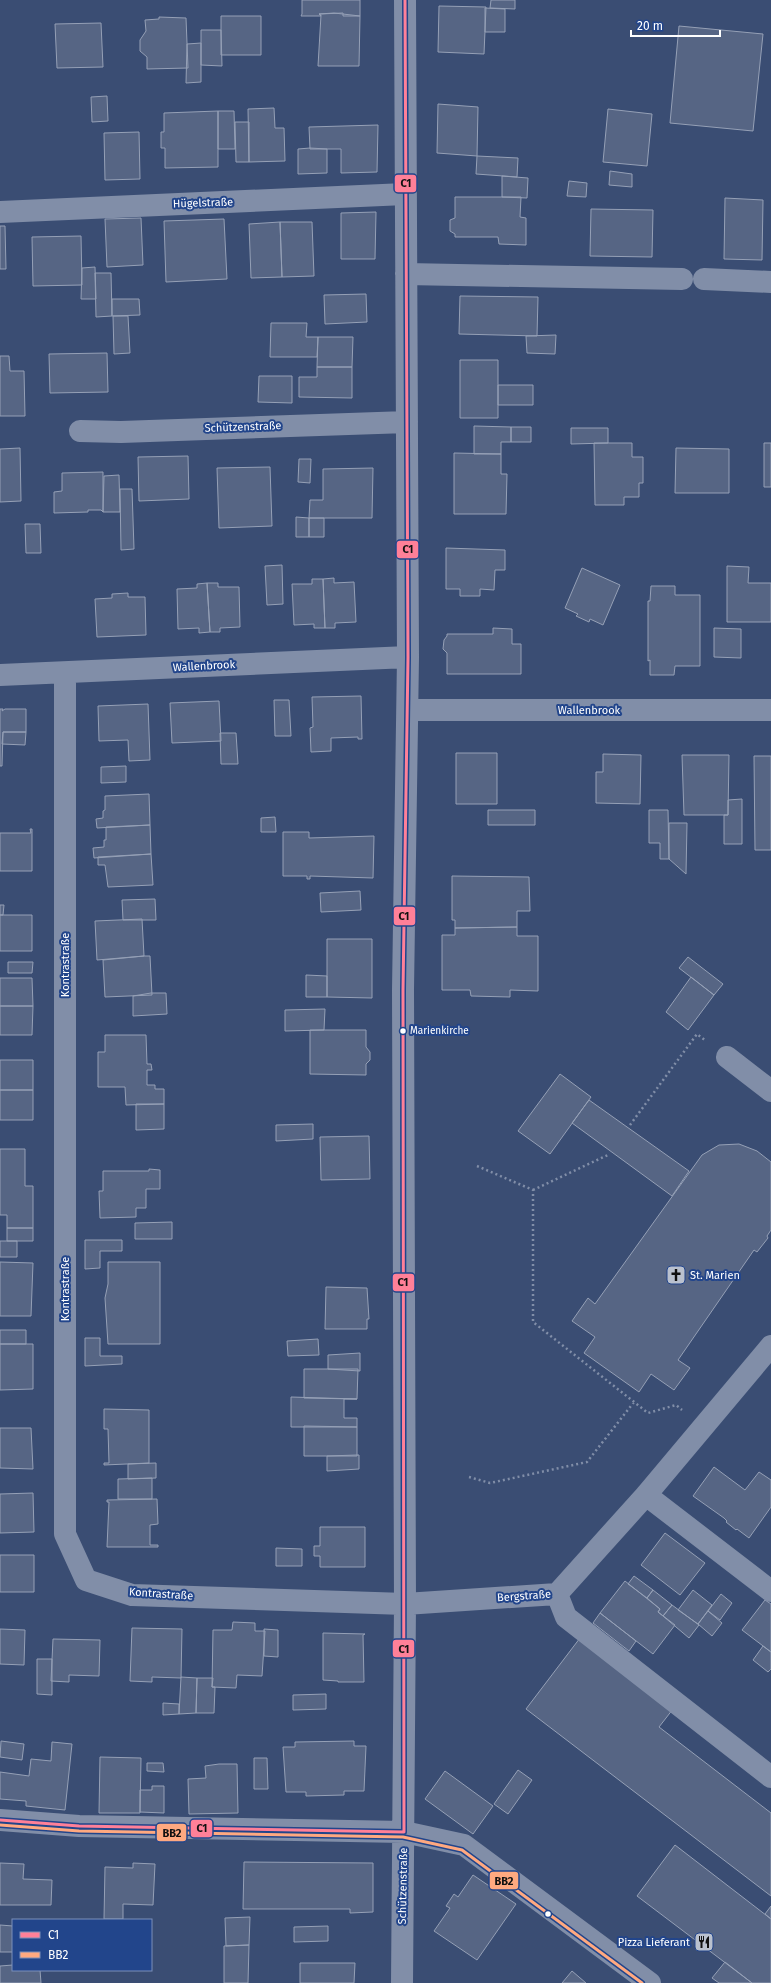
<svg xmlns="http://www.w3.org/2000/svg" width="771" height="1983" viewBox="0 0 771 1983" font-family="'Fira Sans',sans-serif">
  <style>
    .building { fill: #566584; stroke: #95a0b6 }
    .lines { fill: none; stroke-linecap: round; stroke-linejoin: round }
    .path { stroke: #818ea8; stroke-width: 2.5; stroke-dasharray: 2 3; stroke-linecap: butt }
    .minor { stroke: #818ea8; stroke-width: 22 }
    .bus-1-casing { stroke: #22458b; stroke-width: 6 }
    .bus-2-casing { stroke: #22458b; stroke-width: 6 }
    .bus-1 { stroke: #ff8098; stroke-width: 3 }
    .bus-2 { stroke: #ffa980; stroke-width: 3 }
    .bus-dot { fill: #fff; stroke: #22458b; stroke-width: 1.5 }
    .labels { text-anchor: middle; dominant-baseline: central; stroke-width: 4; stroke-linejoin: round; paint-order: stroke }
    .bus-label { font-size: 10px; fill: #fff; stroke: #22458b; text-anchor: start }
    .street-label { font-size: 11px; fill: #fff; stroke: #22458b }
    .poi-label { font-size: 11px; fill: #fff; stroke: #22458b; text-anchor: start }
    .line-badge { stroke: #22458b; stroke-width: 1.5 }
    .pale-badge-label { font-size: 11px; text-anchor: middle; font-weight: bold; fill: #111 }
  </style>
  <rect width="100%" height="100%" fill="#3a4d73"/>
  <path class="building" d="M302 0H360V16H343V13L319 14 321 16H301L302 14Z
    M491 0H515V9L490 8Z
    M439 6 486 7 484 54 438 52Z
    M485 8 505 9V32H485Z
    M334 13 360 16 359 66H318L321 15 319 14Z
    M221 16H261V55H221Z
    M159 17 186 18 188 68 147 69V57L140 51V40L146 31 145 20 159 19Z
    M101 23 103 67 57 68 55 24Z
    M679 26 763 34 753 131 670 123Z
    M201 30H221L222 66 201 65Z
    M201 43V82L186 83 187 44Z
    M107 96 108 121 92 122 91 97Z
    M438 104 478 107 477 156 437 153Z
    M274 108 275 128H284L285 161 249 162 248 109Z
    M608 109 652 114 647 166 603 162Z
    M218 111H234L235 149H218Z
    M218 111V167L165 168V148H161V132H164V113Z
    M235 122H249V162H236Z
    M378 125 377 172 341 173V149H310L309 127Z
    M139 132 140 179 105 180 104 133Z
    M310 148 327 149V173L298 174V149Z
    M477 156 518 158 517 177 476 174Z
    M610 171 632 174V187L609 185Z
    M502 176 528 178 527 198 502 197Z
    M569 181 587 183 586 197 567 196Z
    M455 197H521L520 217 526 218V245L499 244 498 237H455V234L450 231V220L455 218Z
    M725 198 763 200 762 260 724 259Z
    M591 209 653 210 652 257 590 256Z
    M376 212 375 259H341V213Z
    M141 218 143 265 107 267 105 219Z
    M224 219 227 279 166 282 164 221Z
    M280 222H312L314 276 282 277Z
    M280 222 282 277 251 278 249 224Z
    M0 226H5L6 269H0Z
    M81 236 82 285 33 286 32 237Z
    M95 267 96 299H81L82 268Z
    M95 273H111L112 316 96 317Z
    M366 294 367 322 325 324 324 295Z
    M460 296 538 297 537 336 459 334Z
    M112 299H139L140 315 112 316Z
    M113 316H128L130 353 114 354Z
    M271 323H307L306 337H318L317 357H270Z
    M556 335 555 354 527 353 526 336Z
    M318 337H353L352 367H317Z
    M107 353 108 392 50 393 49 354Z
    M0 356H9L10 371H24L25 416H0Z
    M460 360H498V418H460Z
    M317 367H352V398L299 397V377H317Z
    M259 376H292V403L258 402Z
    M498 385H533V405H498Z
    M474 426 511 427V442H501V454H474Z
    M511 427H531V442H511Z
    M571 428H608V443L571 444Z
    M594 443H632V457H643V483H639V497H624V505H595Z
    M764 443H771V487H764Z
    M20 448 21 501 0 502V449Z
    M676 448 729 449V493H675Z
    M454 453 501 454V474H507L506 514H454Z
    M188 456 189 499 139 501 138 457Z
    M299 459H311L310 483 298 482Z
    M270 467 272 526 219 528 217 468Z
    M373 468 372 518H309L310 500H323V469Z
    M103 472V512L101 510H88V512L54 513V492L62 491V473Z
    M119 475 120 512H103L104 476Z
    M120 489H132L134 549 121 550Z
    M296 517 309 518V537H296Z
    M309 518H324V537H309Z
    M25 524H40L41 553H26Z
    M446 548 505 550V570H495L494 590 480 589V596H460V589H446Z
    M282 565 283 604 267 605 265 566Z
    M727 566 749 567 748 583H771V622H727Z
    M582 568 620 585 603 625 590 619 589 622 576 616 578 614 565 608Z
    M334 578V583L354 582 356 622 335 623V628H325L323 579Z
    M312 579H323L325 628H314V624L294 625 292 584H312Z
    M207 583 210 632 199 633V628L178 629 177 589 197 588V584Z
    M207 583H218V587H239L240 627 220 628V632H210Z
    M651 586H675V595H700V666H675L674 675H650V660L648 661V601H650Z
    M128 593V597H145L146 635 97 637 95 599 112 598V594Z
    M493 628 512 629V644H521V674H447V653L443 649 444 640 447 636V634H493Z
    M714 628 741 629V658L714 657Z
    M361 696 362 739H358V737L331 738V751L311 752 310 728 313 727 312 697Z
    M274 700H289L291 736H275Z
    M219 701 221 741 172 743 170 703Z
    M148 704 150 760 129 761 128 740 99 741 98 706Z
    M0 709H3L2 711 5 709H26V732H3L2 766H0Z
    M3 732H26L25 745 2 744Z
    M220 733H236L238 764H221Z
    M456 753H497V804H456Z
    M603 754 641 755 640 804 596 803V772H603Z
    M682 755H729L728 815H684Z
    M754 756H771V850H755Z
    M126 766V782L101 783V767Z
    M149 794 150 825 97 828 96 819 103 818V811L105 810V796Z
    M742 799V844H724V815H728V800Z
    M488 810H535V825H488Z
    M649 810H668L669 859H660V843H649Z
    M275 817 276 832H261V818Z
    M669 823H687L686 874 669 859Z
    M150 825 151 854 94 858 93 848 104 847V840H106V827Z
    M30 829H32V871H0V833H31Z
    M283 832H309V838L374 836 373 878 310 876V879H307V876H283Z
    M151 854 153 885 108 887 105 865H98V857Z
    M452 876 529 877 530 911H517V927L455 928V920H452Z
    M360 891 361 910 321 912 320 893Z
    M155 899 156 920H123L122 900Z
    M0 905H4L3 915H0Z
    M0 915H32V951H0Z
    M142 919 144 956 97 960 95 921Z
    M517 927V936H538V991L510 990V997L471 996 470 990H442V935H455V928Z
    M327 939H372V998L327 997Z
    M144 956H150L152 995 105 997 103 960Z
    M688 957 723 984 714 995 679 968Z
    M8 962H33L32 973H8Z
    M306 975 327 976V997H306Z
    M691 977 714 995 688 1030 666 1012Z
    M0 978H32L33 1006H0Z
    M151 993H166L167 1014 133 1016V996Z
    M0 1006H33L32 1035H0Z
    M325 1009 324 1030 285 1031V1010Z
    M310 1030H366V1047L370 1052V1060L366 1064V1075L310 1074Z
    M105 1035H146L147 1064H151L152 1070H147V1085H155V1089H164V1104L126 1105 125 1087H98V1052H105Z
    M0 1060H33V1090H0Z
    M560 1074 591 1097 550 1154 518 1131Z
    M0 1090H33V1120H0Z
    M589 1100 689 1171 672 1196 572 1123Z
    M136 1104H164V1129L136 1130Z
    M313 1124V1139L276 1141V1125Z
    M369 1136 370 1179 321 1180 320 1137Z
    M739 1144 757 1151 771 1162V1230L767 1236 768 1238 757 1252 754 1250 678 1360 690 1368 674 1390 651 1374 639 1392 584 1353 595 1337 572 1321 588 1298 595 1304 702 1155 719 1145Z
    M0 1149H25V1186H33V1228H7V1215H0Z
    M149 1169 160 1170V1189H146V1208H136V1217L100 1218 99 1191H103V1171H149Z
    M172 1222V1239H135V1223Z
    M7 1228H33V1241H7Z
    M85 1240H122V1251H100V1268L85 1269Z
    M0 1241H17V1257H0Z
    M0 1262 33 1263 31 1316H0Z
    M108 1262H160V1344H108L105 1298 108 1284Z
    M326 1287 367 1288 369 1319H367V1329H325Z
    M0 1330H26V1344H0Z
    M85 1338H100V1356H122V1364L85 1366Z
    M318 1339 319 1355 288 1356 287 1341Z
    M0 1344H33V1389L0 1390Z
    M360 1353V1371L328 1369V1355Z
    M304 1369H358L357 1399 304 1398Z
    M291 1397 357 1399H344V1418H357V1427H291Z
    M104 1409 149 1410V1463L104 1465V1463H109L108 1429H104Z
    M304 1426 357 1427V1456H304Z
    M0 1428H31L33 1469 0 1468Z
    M357 1455H359V1469L327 1471V1456Z
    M156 1463V1478L128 1479V1464Z
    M714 1467 745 1490 759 1472 771 1480V1507L749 1538 737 1529 736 1530 726 1522 727 1521 724 1518 693 1496Z
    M152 1478V1499H118V1479Z
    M33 1493 34 1532 0 1533V1494Z
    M157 1499 158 1524 150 1525V1545H158V1547H107L109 1502H107V1500Z
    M320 1527H365V1567H320V1556H314V1546H320Z
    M665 1533 705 1563 680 1595 641 1565Z
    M276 1548 302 1549V1566H276Z
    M0 1555H34V1592H0Z
    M634 1576 653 1590 647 1598 628 1584Z
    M625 1581 660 1609 658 1612 675 1625 653 1654 600 1613Z
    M653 1590 672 1605 663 1616 658 1612 660 1609 647 1598Z
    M693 1590 712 1605 698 1624 678 1610Z
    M721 1594 732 1603 720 1620 708 1611Z
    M765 1600 771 1604V1652L742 1630Z
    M672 1605 699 1625 689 1638 663 1616Z
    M708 1611 722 1623 712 1636 698 1624Z
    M600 1613 636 1641 629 1651 593 1623Z
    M233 1622 255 1623V1631H265L262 1676 237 1675 236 1688 212 1687 213 1630H232Z
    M132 1628 182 1629 181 1678 152 1677V1682L130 1681Z
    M0 1629 25 1630 24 1665 0 1664Z
    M264 1629 278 1630V1657L264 1656Z
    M323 1633 365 1634 363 1635 364 1682H338V1681L323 1680Z
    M580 1638 673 1709 659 1727 771 1813V1896L526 1709Z
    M53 1639 100 1640 99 1676 69 1675V1682L51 1681Z
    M763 1646 771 1652V1669L768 1672 753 1660Z
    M37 1659H52V1695L37 1694Z
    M181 1677 197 1678 196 1713 179 1714Z
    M197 1678H213L212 1687H215L214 1713H196Z
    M326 1694V1709L293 1710V1695Z
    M163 1703 179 1704V1714L163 1715Z
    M1 1741 24 1744 22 1760 0 1757Z
    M354 1741V1746H366L364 1791H344V1795L306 1796V1792H286L283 1747H295V1742Z
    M52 1742 72 1744 65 1810 26 1806V1801L0 1799V1772L29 1776 31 1759 51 1761Z
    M100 1757 141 1758 140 1813H99Z
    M254 1758H267L268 1789H254Z
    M147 1763H163L164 1772 147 1771Z
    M219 1764H237L238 1813 189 1814 188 1779 206 1778 205 1766Z
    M518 1770 532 1780 508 1814 494 1804Z
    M445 1771 493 1806 473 1834 425 1799Z
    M152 1786H164V1813L140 1812V1790H152Z
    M675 1845 771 1919V1983H752L637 1896Z
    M244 1862 373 1863V1912L350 1913V1909H243Z
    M0 1863 24 1864 23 1879 52 1880 51 1905H0Z
    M133 1863 155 1864 153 1905 123 1904V1919H104L105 1867 133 1868Z
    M473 1875 516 1904 477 1960 434 1931 450 1908 446 1906 454 1894 458 1897Z
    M771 1906V1919L765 1914Z
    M250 1917 249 1945 226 1946 225 1918Z
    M0 1925 13 1926V1952H0Z
    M328 1926V1941L294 1942V1927Z
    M249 1945 248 1983H224V1946Z
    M725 1962 752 1983H719L712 1978Z
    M300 1963H355L354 1983H300Z
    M13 1965V1970H40L41 1983H0V1966Z
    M572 1971 586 1983H562Z"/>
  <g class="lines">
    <path class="path" d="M630 1125 697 1034 706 1041
      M477 1166 533 1190V1322L648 1413 676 1405 682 1410
      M533 1190 610 1154
      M469 1477 490 1483 587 1462 634 1402"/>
    <path class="minor" d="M0 212 405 194
      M406 274 682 279
      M704 279 771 282
      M80 431 121 432 407 422
      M65 673V1534L86 1580 132 1595 405 1604 557 1594 646 1495 771 1346
      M0 675 408 657
      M408 710H771
      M727 1057 771 1091
      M646 1495 771 1591
      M557 1594 566 1617 771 1777
      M0 1820 79 1826 404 1832 464 1845 650 1983
      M402 1983 405 1604 403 990 408 657 405 0"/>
    <defs>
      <path id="bus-1" d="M0 1820 79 1826 404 1832
        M404 1832 403 990 408 657 405 0"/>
      <path id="bus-2" d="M0 1825 79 1831 403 1837 462 1850 642 1983"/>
    </defs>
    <use href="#bus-1" class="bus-1-casing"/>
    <use href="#bus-2" class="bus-2-casing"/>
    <use href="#bus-1" class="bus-1"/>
    <use href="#bus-2" class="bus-2"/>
  </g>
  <defs>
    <symbol id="church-square" viewBox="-11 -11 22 22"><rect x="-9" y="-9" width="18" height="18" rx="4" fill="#bac1ce" stroke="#22458b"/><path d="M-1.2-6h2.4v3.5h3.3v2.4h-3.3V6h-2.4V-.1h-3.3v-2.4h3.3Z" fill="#111"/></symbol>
    <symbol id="restaurant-square" viewBox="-11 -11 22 22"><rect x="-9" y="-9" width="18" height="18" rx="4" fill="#bac1ce" stroke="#22458b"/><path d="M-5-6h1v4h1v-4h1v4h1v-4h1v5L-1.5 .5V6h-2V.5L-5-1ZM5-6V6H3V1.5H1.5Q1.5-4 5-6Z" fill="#111"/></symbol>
  </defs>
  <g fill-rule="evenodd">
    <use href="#church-square" x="665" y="1264" width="22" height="22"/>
    <use href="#restaurant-square" x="693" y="1931" width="22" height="22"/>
  </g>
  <g class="bus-dot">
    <circle cx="403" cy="1031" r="3.5"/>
    <circle cx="548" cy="1914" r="3.5"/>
  </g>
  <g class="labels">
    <g class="bus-label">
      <text x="410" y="1031">Marienkirche</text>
    </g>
    <g class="street-label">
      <text transform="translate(203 203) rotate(-2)">Hügelstraße</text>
      <text transform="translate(243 427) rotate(-2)">Schützenstraße</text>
      <text transform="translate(204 666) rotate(-3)">Wallenbrook</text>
      <text x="589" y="710">Wallenbrook</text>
      <text transform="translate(65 965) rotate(-90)">Kontrastraße</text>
      <text transform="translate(65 1289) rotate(-90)">Kontrastraße</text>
      <text transform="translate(161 1594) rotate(4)">Kontrastraße</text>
      <text transform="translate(524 1596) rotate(-4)">Bergstraße</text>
      <text transform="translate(403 1886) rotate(-89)">Schützenstraße</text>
    </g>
    <g class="poi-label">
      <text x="690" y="1275">St. Marien</text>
      <text x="690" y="1942" text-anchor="end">Pizza Lieferant</text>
    </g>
  </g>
  <g class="line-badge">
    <rect x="394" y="174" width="23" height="19" rx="4" fill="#ff8098"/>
    <rect x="396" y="540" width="23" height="19" rx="4" fill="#ff8098"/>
    <rect x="393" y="906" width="23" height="20" rx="4" fill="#ff8098"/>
    <rect x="392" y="1273" width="23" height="19" rx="4" fill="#ff8098"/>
    <rect x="392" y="1639" width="23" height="19" rx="4" fill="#ff8098"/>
    <rect x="190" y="1819" width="23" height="19" rx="4" fill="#ff8098"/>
    <rect x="156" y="1823" width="31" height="19" rx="4" fill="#ffa980"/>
    <rect x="489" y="1871" width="30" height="19" rx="4" fill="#ffa980"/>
  </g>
  <g class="pale-badge-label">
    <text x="406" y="187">C1</text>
    <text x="408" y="553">C1</text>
    <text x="404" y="920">C1</text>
    <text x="403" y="1286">C1</text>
    <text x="404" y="1653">C1</text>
    <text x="202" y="1832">C1</text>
    <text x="172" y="1837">BB2</text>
    <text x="504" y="1885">BB2</text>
  </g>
  <rect x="12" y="1919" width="140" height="52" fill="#22458b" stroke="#7a8fb9"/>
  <rect x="20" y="1932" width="20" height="6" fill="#ff8098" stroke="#7a8fb9"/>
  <text x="48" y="1939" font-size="12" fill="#ffffff">C1</text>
  <rect x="20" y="1952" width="20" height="6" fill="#ffa980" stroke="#7a8fb9"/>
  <text x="48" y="1959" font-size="12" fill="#ffffff">BB2</text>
  <path d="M631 30v6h89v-6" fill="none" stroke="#ffffff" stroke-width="2"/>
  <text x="637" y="30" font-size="12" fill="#ffffff" stroke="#22458b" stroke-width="3" paint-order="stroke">20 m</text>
</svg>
